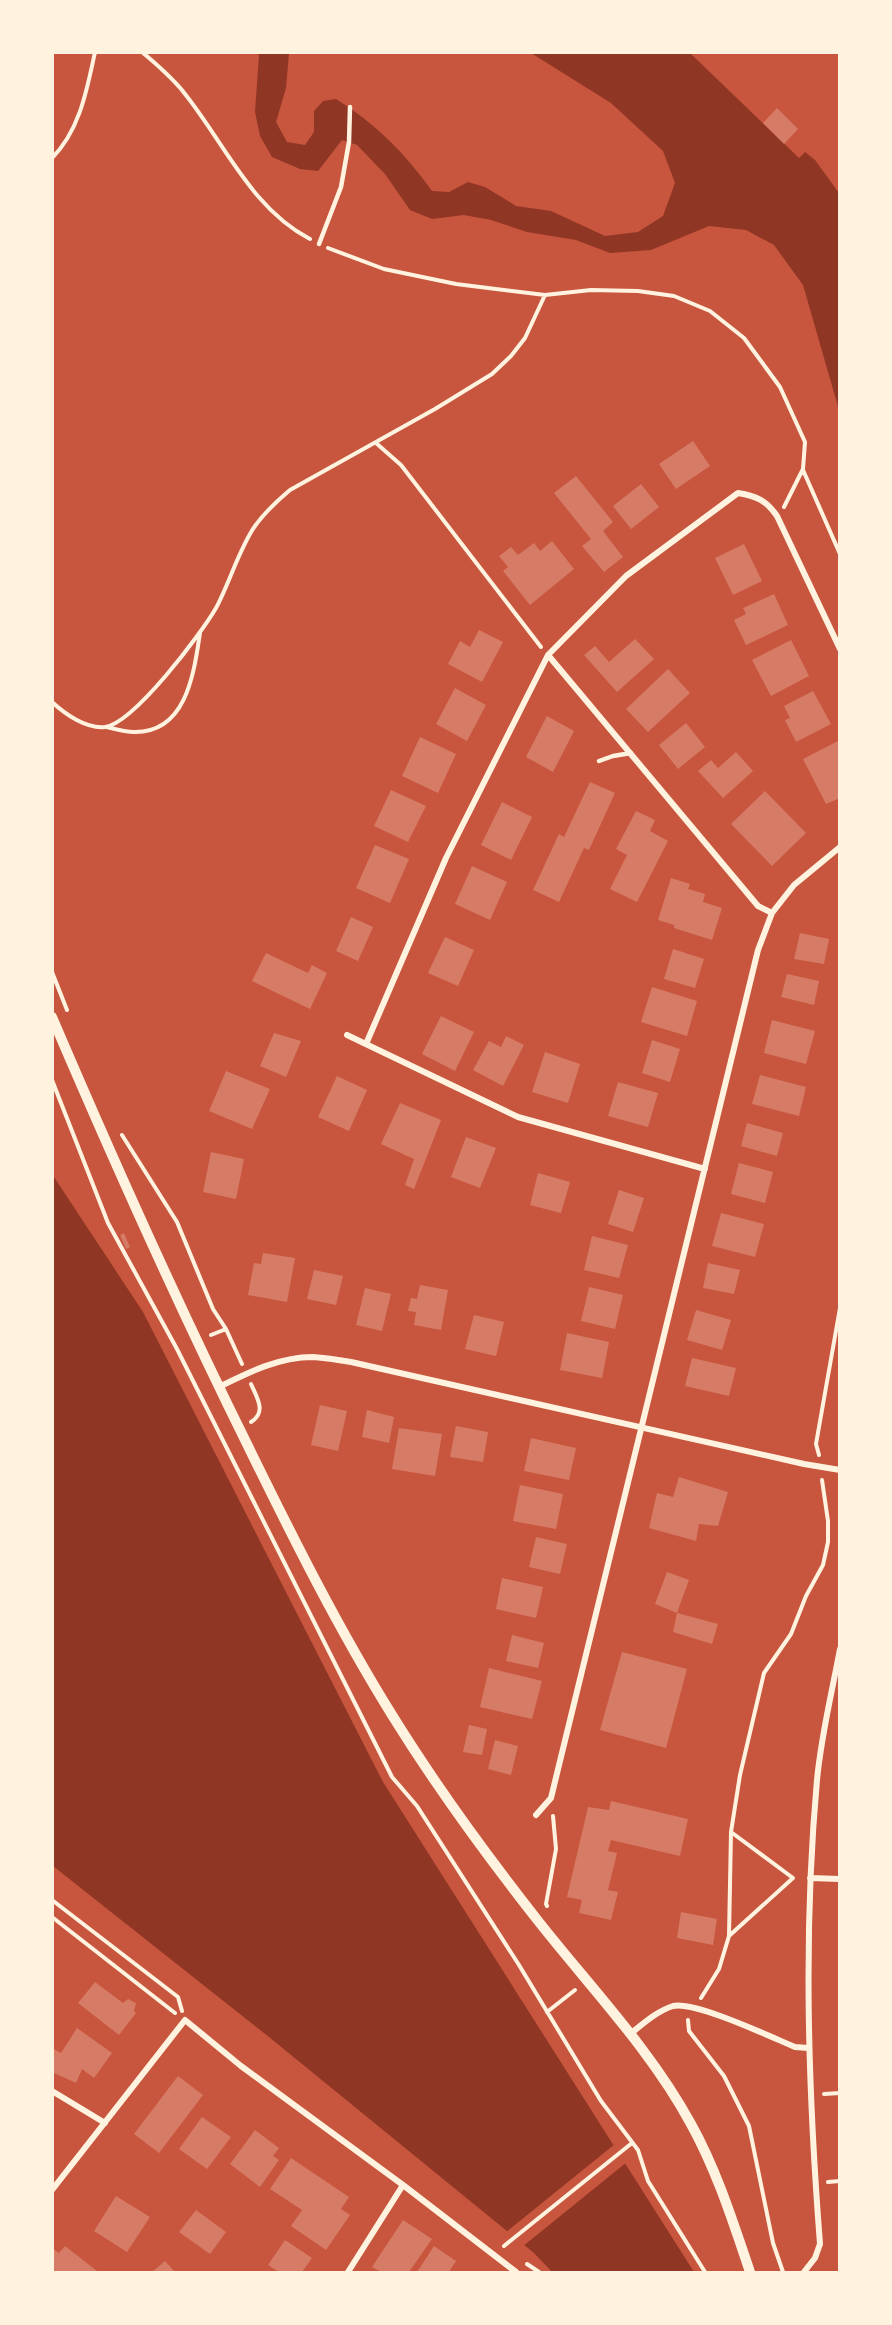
<svg xmlns="http://www.w3.org/2000/svg" width="892" height="2325" viewBox="0 0 892 2325" font-family="Raleway,sans-serif">
  <style>
    .water { fill: #8f3625 }
    .pier { fill: #c8553d }
    .building { fill: #d67c66 }
    .lines { fill: none; stroke-linecap: round; stroke-linejoin: round }
    .path { stroke: #fff3e0; stroke-width: 4 }
    .service { stroke: #fff3e0; stroke-width: 4.5 }
    .minor { stroke: #fff3e0; stroke-width: 6 }
    .tertiary { stroke: #fff3e0; stroke-width: 10 }
  </style>
  <rect width="100%" height="100%" fill="#c8553d"/>
  <path class="water" d="M257 53H289L286 88 276 122 287 142 305 145 314 132V111L323 101 336 99C375 123 406 154 432 191L449 192 468 182 485 187 516 206 551 211 605 236 638 232 663 216 675 183 663 151 611 103 531 53H690L799 158 805 152 815 160 839 193V410L803 285 774 245 746 230 709 226 651 250 610 253 576 240 527 232 491 220 464 215 432 219 410 210 385 174 357 145 342 140 318 171 300 169 272 157 260 136 255 112 259 55Z
    M52 1174 143 1312 383 1782 694 2272H552L534 2253 269 2037 53 1866Z"/>
  <path class="pier" d="M615 2144 627 2162 522 2247 505 2233Z"/>
  <path class="building" d="M777 108 798 129 784 144 763 123Z
    M693 441 710 466 676 489 659 464Z
    M576 476 613 522 603 531 623 557 604 572 582 546 591 539 554 493Z
    M641 484 659 507 631 529 613 506Z
    M552 541 574 569 530 605 503 571 508 567 499 556 511 547 518 555 534 543 540 551Z
    M744 544 762 581 733 595 715 558Z
    M774 594 788 625 746 645 734 620 746 614 743 608Z
    M479 630 503 642 482 682 448 664 460 641 470 647Z
    M635 639 654 659 617 692 584 655 595 646 609 662Z
    M791 640 809 676 771 696 752 660Z
    M668 669 690 693 648 732 626 709Z
    M455 688 486 705 467 741 436 724Z
    M813 691 831 724 796 742 785 720 790 718 784 706Z
    M547 716 574 731 553 772 526 757Z
    M686 723 705 747 678 769 659 745Z
    M420 737 456 754 438 793 402 776Z
    M838 741 840 798 826 804 803 759Z
    M736 752 753 771 723 798 698 771 711 760 718 768Z
    M590 782 615 793 589 850 584 848 559 902 533 890 559 834 564 837Z
    M391 790 426 806 408 842 374 826Z
    M765 791 806 833 772 866 731 824Z
    M502 802 532 817 511 860 481 845Z
    M636 811 655 820 650 831 668 841 637 902 610 889 627 855 616 849Z
    M375 845 409 859 390 903 356 888Z
    M472 866 507 882 490 920 455 904Z
    M671 878 690 884 688 889 705 894 703 902 722 908 712 940 674 928V925L658 920Z
    M351 917 373 927 358 961 336 951Z
    M800 933 829 939 824 964 794 959Z
    M445 937 474 950 458 986 428 973Z
    M673 949 704 959 695 988 664 979Z
    M266 953 308 973 312 965 327 973 310 1009 252 981Z
    M787 974 819 981 814 1005 781 997Z
    M652 987 697 1001 687 1036 641 1022Z
    M441 1016 474 1032 455 1071 422 1054Z
    M772 1020 815 1031 806 1064 764 1053Z
    M274 1033 301 1041 286 1077 260 1066Z
    M506 1036 524 1045 503 1086 473 1070 489 1041 501 1047Z
    M652 1040 680 1049 670 1082 642 1073Z
    M545 1052 580 1064 568 1103 532 1092Z
    M226 1071 270 1089 252 1129 209 1111Z
    M760 1075 806 1087 799 1116 752 1104Z
    M337 1076 367 1090 349 1131 318 1117Z
    M618 1082 658 1093 648 1127 608 1116Z
    M400 1103 441 1120 414 1189 405 1185 414 1159 381 1144Z
    M747 1123 783 1133 777 1156 741 1146Z
    M466 1137 496 1148 480 1188 451 1177Z
    M211 1152 244 1159 236 1199 203 1192Z
    M739 1163 773 1172 765 1203 731 1194Z
    M538 1173 570 1182 561 1213 530 1205Z
    M619 1190 644 1198 633 1232 608 1224Z
    M721 1213 764 1224 755 1257 712 1246Z
    M124 1233 130 1247 126 1249 120 1235Z
    M592 1236 628 1245 619 1278 584 1270Z
    M263 1253 295 1258 287 1302 248 1295 254 1263 261 1264Z
    M708 1263 740 1270 734 1294 703 1288Z
    M314 1270 343 1276 336 1305 307 1299Z
    M420 1285 448 1290 441 1330 414 1325 416 1312 408 1311 411 1298 417 1299Z
    M589 1287 623 1295 615 1329 581 1321Z
    M365 1288 391 1294 382 1331 356 1325Z
    M696 1310 731 1320 722 1350 687 1340Z
    M474 1315 504 1322 496 1356 465 1349Z
    M567 1333 609 1342 602 1378 560 1370Z
    M692 1358 736 1368 729 1396 685 1386Z
    M320 1405 347 1411 338 1451 311 1445Z
    M367 1410 394 1417 389 1443 362 1437Z
    M456 1426 488 1432 483 1462 450 1457Z
    M399 1428 442 1434 435 1476 392 1469Z
    M531 1438 576 1448 569 1480 524 1471Z
    M679 1477 728 1492 718 1526 699 1524 696 1541 649 1528 657 1493 673 1497Z
    M520 1485 563 1494 556 1529 513 1521Z
    M536 1537 567 1544 560 1574 529 1567Z
    M667 1572 689 1580 677 1613 655 1604Z
    M502 1578 543 1587 536 1618 496 1609Z
    M677 1613 718 1624 712 1644 673 1632Z
    M512 1635 544 1643 538 1668 506 1661Z
    M622 1652 687 1669 666 1748 600 1730Z
    M489 1668 542 1681 532 1719 480 1707Z
    M469 1725 487 1729 482 1755 463 1752Z
    M495 1740 518 1746 511 1775 488 1769Z
    M611 1801 688 1819 680 1856 611 1840 608 1851 617 1853 608 1890 618 1892 611 1920 579 1913 582 1900 567 1897 588 1807 609 1810Z
    M681 1912 717 1919 713 1945 677 1938Z
    M95 1982 123 2003 128 1999 136 2003 134 2011 136 2013 119 2035 78 2003Z
    M77 2028 112 2053 94 2078 82 2069 76 2083 52 2072V2048L61 2053Z
    M178 2076 203 2095 159 2153 134 2134Z
    M202 2117 231 2137 207 2169 179 2149Z
    M255 2130 279 2148 273 2156 279 2160 260 2187 230 2164Z
    M291 2158 349 2197 341 2209 350 2215 326 2250 291 2226 302 2210 270 2189Z
    M116 2196 150 2217 127 2252 94 2231Z
    M196 2210 226 2232 210 2254 179 2232Z
    M403 2220 432 2239 409 2272H381L372 2267Z
    M285 2240 312 2258 302 2272H279L268 2265Z
    M65 2246 97 2271 96 2272H52V2248L59 2253Z
    M434 2246 456 2261 449 2272H417Z
    M165 2261 175 2272H152Z"/>
  <g class="lines">
    <path class="path" d="M142 52C157 65 173 78 185 94 225 144 251 208 310 239
      M52 158C80 130 87 89 95 52
      M328 248 384 269 456 284 545 295 591 290 638 291 674 296 710 311 744 338 780 387 805 442 803 469 784 507
      M376 443 401 465 541 647
      M803 470 840 554
      M52 702C65 714 86 729 105 727 134 723 201 634 216 608 229 584 240 547 255 526 265 512 277 501 290 490L435 409 492 374 511 356 525 338 545 295
      M107 727C115 729 125 732 134 732 187 733 194 672 200 633
      M52 972 67 1010
      M52 1080 108 1223 177 1349 392 1777 417 1806 519 1965 601 2101 638 2150 648 2181 705 2272
      M122 1135 177 1222 213 1309 226 1329
      M211 1335 226 1329 242 1364
      M251 1422C267 1412 257 1398 251 1384
      M819 1455 816 1444 840 1308
      M52 1900 178 1997 182 2011
      M547 1906 546 1904 556 1849 553 1816
      M52 1917 175 2013
      M729 1936 793 1878 731 1832
      M701 1998 719 1969 729 1936 731 1832 740 1775 764 1673 791 1634 806 1596 823 1565 828 1542V1521L822 1480
      M547 2012 575 1990
      M688 2020 689 2031 724 2076 749 2126 773 2243 783 2272
      M824 2094 840 2093
      M828 2182 840 2181
      M504 2246 632 2143
      M527 2264 539 2272"/>
    <path class="service" d="M319 244 341 187 349 142 350 107
      M599 761 613 756 631 753"/>
    <path class="minor" d="M548 655 758 906 772 913
      M347 1035 518 1117 705 1169
      M366 1044 446 858 548 655 626 576 738 493C756 496 766 500 777 516L840 649
      M219 1387C249 1372 279 1357 313 1357 326 1358 339 1360 351 1362L804 1464 840 1470
      M536 1815 551 1798 758 950 772 913 794 885 840 847
      M810 1878 840 1879
      M630 2034C643 2024 657 2011 673 2006 695 2001 771 2037 795 2047L808 2048
      M52 2091 105 2123
      M52 2190 185 2020 241 2066 403 2185 516 2272
      M348 2272 403 2185
      M804 2272 815 2258 820 2244C808 2089 803 1934 817 1780 821 1736 832 1692 840 1649"/>
    <path class="tertiary" d="M52 1017C114 1162 178 1305 248 1446 293 1538 338 1628 392 1715 436 1786 487 1856 539 1922 591 1988 651 2050 691 2124 717 2171 733 2222 750 2272"/>
  </g>
  <rect width="892" height="2325" fill="none" stroke="#fff3e0" stroke-width="108"/>
</svg>
